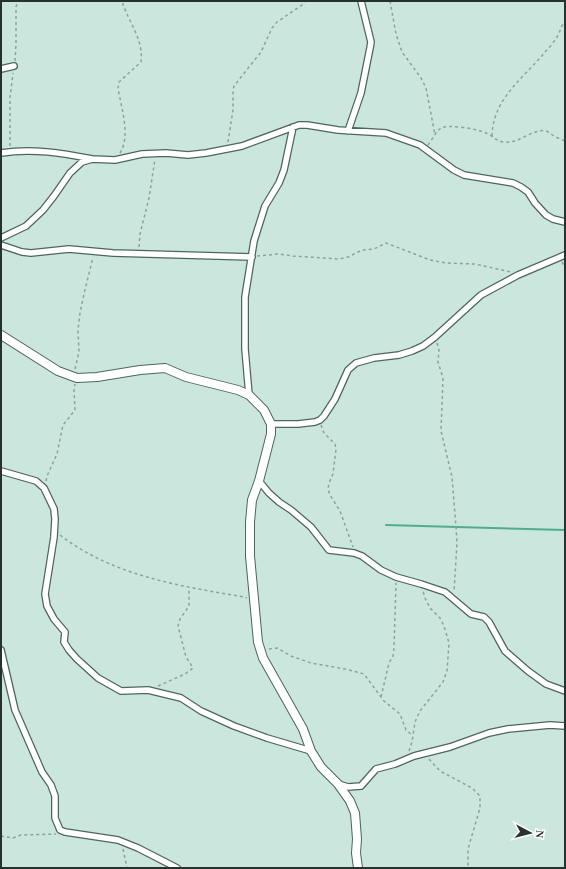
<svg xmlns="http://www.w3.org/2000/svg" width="566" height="869" viewBox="0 0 566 869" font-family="Georgia,serif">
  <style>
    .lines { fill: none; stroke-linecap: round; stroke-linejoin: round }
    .stream { stroke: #50ad90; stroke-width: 2 }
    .street-casing { stroke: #4d665d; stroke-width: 8 }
    .secondary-casing { stroke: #4d665d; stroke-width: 10 }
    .path { stroke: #8da29a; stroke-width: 1.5; stroke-dasharray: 3 3; stroke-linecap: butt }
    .street { stroke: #fff; stroke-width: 5.5 }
    .secondary { stroke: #fff; stroke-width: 8 }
  </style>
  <rect width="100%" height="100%" fill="#cbe6dc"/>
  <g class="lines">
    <path class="stream" d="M386 525 565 530"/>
    <defs>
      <path id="street" d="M1 69 14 66
        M348 131 361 93 370 48 371 42 361 1
        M1 153C32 148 62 153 92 159
        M1 238 26 226 43 210 54 196 70 173 82 162 92 159 115 160 142 154 166 153 188 155 206 153 242 146 299 125H307L338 130 386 133 420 145 454 170 464 175 513 183 521 187 528 192 535 203 546 215 553 219 565 222
        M1 245 22 252 31 253 69 249 113 253 252 257
        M249 395 245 349V297L254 241 265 206 279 183 284 170 293 127
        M271 424H298L315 422 320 420 324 416 335 399 348 370 356 363 374 358 399 355 412 351 423 346 435 337 481 295 518 275 565 255
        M1 471 36 481 44 488 54 509 55 519 54 537 45 594 47 606 54 619 65 632 64 642 69 650 77 659 98 678 121 691 148 690 181 698 201 711 234 726 267 738 311 751
        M259 481 269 493 279 502 291 510 311 527 329 550 354 553 362 556 381 570 396 577 421 584 445 592 471 614 484 617 489 622 505 651 528 671 546 684 565 691
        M1 650 15 710 42 772 51 785 55 796V818L60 830 65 832 118 840 138 848 177 868
        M338 784 348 787 361 786 376 769 395 764 414 756 450 747 489 733 508 729 550 725 565 726"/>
      <path id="secondary" d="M1 335 58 371 77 378 97 377 140 370 165 368 186 377 238 390 249 395 264 410 271 424V434L259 481 252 500 250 522V556L258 642 263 658 303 729 311 751 321 767 338 784 350 801 355 813 357 839 356 853 358 868"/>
    </defs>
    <use href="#street" class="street-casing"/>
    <use href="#secondary" class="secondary-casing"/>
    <path class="path" d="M390 1 396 34 402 52 421 78 426 88 435 135
      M15 61 16 44V7L18 1
      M492 136C493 98 523 79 545 52 549 48 554 42 557 37 560 32 561 26 565 21
      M228 142 233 110V91L234 86 261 52 272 28 277 22 302 5 305 1
      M428 145C432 140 436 131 441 128 448 124 479 129 486 133 493 136 497 142 505 142 519 144 533 128 546 131 549 132 551 134 554 136 557 138 561 139 565 141
      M10 146V98L13 73
      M120 153C131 136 121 107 118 88L119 82 141 62C144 39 128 22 122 1
      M139 247 140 234 149 198 155 159
      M257 256 279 254 293 256 339 259 348 257 362 250 374 249 386 243 430 260 446 263 475 264 511 272
      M562 262 565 267
      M437 343 439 350 438 362 443 378 441 431 452 477 456 527 457 543 454 592
      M75 369 79 352 78 330 80 313 84 294 93 257
      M321 425 324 433 335 444 336 449 333 474 329 483 328 489 330 495 340 511 353 547
      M46 481 47 476 57 454 63 425 75 410 74 390 75 384
      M60 535C113 576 180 586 244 597L247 598
      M269 649 277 648 291 656 311 663 345 669 364 674 384 701 400 714 406 730 413 736
      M158 686 185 674 193 668 186 657 178 626 180 619 189 606V588
      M381 697 389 663 393 656 394 648 396 583
      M409 751 412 742 415 722 420 711 443 682 447 671 449 643 444 626 440 618 430 608 425 598 423 591
      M429 759 440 771 472 788 480 796V808L468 849V868
      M1 836 13 838 21 835 56 834
      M123 849 127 868"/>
    <use href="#street" class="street"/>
    <use href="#secondary" class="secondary"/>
  </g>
  <rect width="566" height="869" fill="none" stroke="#27322e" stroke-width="4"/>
  <g transform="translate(530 833) rotate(97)" stroke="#ffffff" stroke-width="3" paint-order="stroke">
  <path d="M0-3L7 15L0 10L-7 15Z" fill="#27322e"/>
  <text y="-6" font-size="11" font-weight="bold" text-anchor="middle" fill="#27322e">N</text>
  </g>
</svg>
